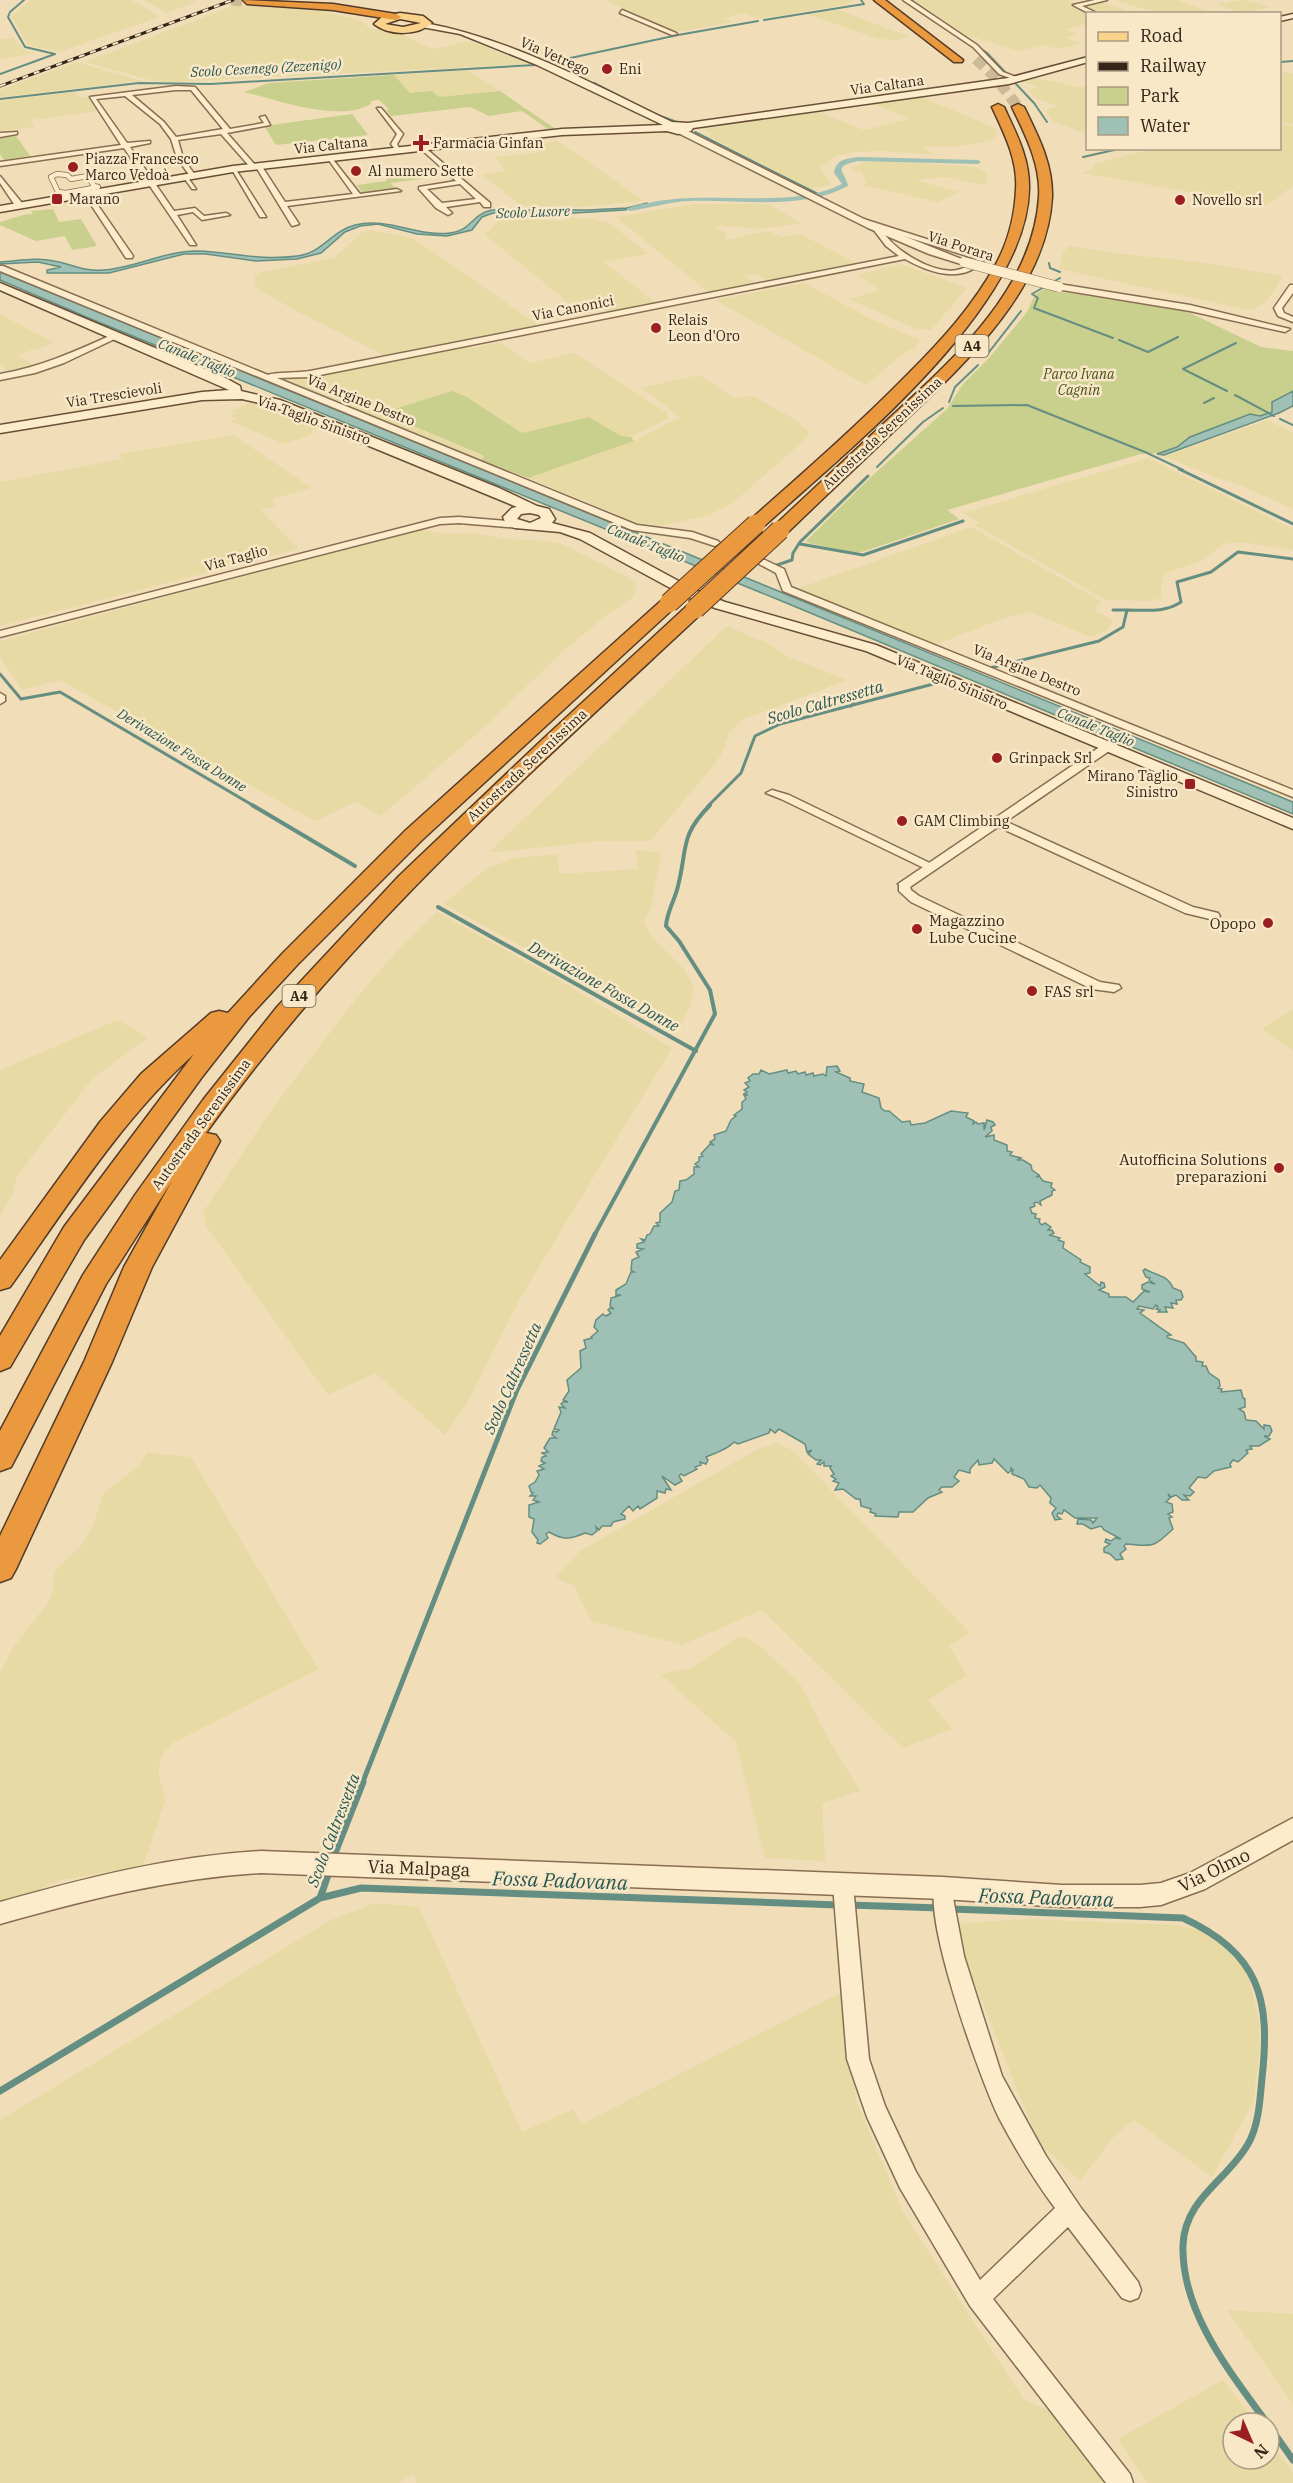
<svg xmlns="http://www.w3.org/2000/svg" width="1293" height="2483" viewBox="0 0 1293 2483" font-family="'IBM Plex Serif',serif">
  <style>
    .farmland { fill: #e7daa5 }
    .green { fill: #c9cf8c }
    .water { fill: #9ec0b5; stroke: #658e82; stroke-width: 1.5 }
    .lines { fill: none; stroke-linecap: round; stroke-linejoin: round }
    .stream-far4 { stroke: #658e82; stroke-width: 2 }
    .stream-far3 { stroke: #658e82; stroke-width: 3 }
    .stream-far2 { stroke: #658e82; stroke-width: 4 }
    .stream-far1 { stroke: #658e82; stroke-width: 5 }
    .stream { stroke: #658e82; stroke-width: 7 }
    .canal { fill: #9ec0b5; fill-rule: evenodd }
    .motorway-tunnel { stroke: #cbb998; stroke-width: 11; stroke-dasharray: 11 6; stroke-linecap: butt }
    .pedestrian-casing { stroke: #886d52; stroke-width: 6 }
    .minor-casing { stroke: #886d52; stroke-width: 3 }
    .tertiary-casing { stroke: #886d52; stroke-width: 3 }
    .secondary-casing { stroke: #694e36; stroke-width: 3 }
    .primary-casing { stroke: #543b28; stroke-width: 3 }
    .motorway-casing { stroke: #543b28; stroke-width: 3 }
    .pedestrian { stroke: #fceccb; stroke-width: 4.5 }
    .minor { fill: #fceccb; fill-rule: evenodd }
    .tertiary { fill: #fceccb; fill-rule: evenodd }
    .secondary { fill: #fceccb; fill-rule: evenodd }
    .primary { fill: #f9d38b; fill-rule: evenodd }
    .motorway { fill: #ea993f; fill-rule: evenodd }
    .rail-casing { stroke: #352619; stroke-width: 3 }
    .rail { stroke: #f8e8c8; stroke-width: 2; stroke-dasharray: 6; stroke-linecap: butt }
    .tertiary-bridge-casing { stroke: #886d52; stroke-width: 11; stroke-linecap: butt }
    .motorway-bridge-casing { stroke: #543b28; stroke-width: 21; stroke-linecap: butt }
    .tertiary-bridge { stroke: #fceccb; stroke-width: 10 }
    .motorway-bridge { stroke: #ea993f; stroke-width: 19 }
    .poi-dot { fill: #9b1e23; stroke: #f8e8c8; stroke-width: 2 }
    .labels { text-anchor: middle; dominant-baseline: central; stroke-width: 5; stroke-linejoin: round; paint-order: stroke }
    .far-street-label { font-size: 14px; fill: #352619; stroke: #f8e8c8 }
    .far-water-label { font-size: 14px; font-style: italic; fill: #275652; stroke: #f8e8c8 }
    .far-poi-label { font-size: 14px; fill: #352619; stroke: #f8e8c8; text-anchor: start }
    .shield { fill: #f8e8c8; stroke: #70604e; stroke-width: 1.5 }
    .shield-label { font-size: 14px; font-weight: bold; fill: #352619 }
    .far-park-label { font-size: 14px; font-style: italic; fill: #48531e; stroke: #f8e8c8 }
    .poi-label { font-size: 15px; fill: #352619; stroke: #f8e8c8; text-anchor: start }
    .water-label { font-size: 16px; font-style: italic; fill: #275652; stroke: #f8e8c8 }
    .near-street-label { font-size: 18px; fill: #352619; stroke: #f8e8c8 }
    .near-water-label { font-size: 20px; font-style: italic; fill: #275652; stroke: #f8e8c8 }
  </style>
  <rect width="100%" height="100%" fill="#f1deb8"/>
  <path class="farmland" d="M30 0H132L159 17 59 52 28 45 11 16Z
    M144 0H186L197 1 167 13Z
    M604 0H853L849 4 759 19 746 13 734 15 725 18 733 22 675 32Z
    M915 0H1066L1073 3 1075 8 1094 13 1088 14 1087 24 1066 29 1077 34 1066 38 1082 43 1059 49 1042 45 1020 51 965 35Z
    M1115 0H1176L1209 12 1158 13Z
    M1245 0 1270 7 1243 13 1216 4Z
    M1100 2 1136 13H1102L1079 6Z
    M236 5 319 11 343 16 361 21 371 29 401 34 432 49 470 41 528 64 175 82 154 81 85 62Z
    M838 10 865 20 910 37 895 40 879 39 806 14Z
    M14 38 24 50 35 53 0 59V39Z
    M76 62 142 81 0 97V90Z
    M468 70 500 91 439 97 432 91 410 93 394 75Z
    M1280 71 1293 74V124L1280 122Z
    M1035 78 1079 87 1085 86 1087 83V134L1054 122 1045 111 1058 106 1035 98 1028 90 1039 87 1022 81Z
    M74 92 80 98 88 97 99 111 31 120 35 127 0 131V101Z
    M922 97 995 128 998 134 991 140 962 146 920 147 938 155 882 151 857 152 837 156 820 167 831 185 810 189 708 136 712 134 703 129 819 112 864 130 910 119 873 104Z
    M1280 125 1293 126V186L1266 205 1081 173 1093 169 1095 164 1150 149 1280 148Z
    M554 139 583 158 644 201 578 207 521 206 482 174 506 171 495 157 538 153 534 145 554 142Z
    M892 161 976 167 987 172 985 185 944 177 915 180 959 192 937 202 863 185 866 183 862 172 853 171 851 168 863 162Z
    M694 204H769L801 223 760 229 719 225 715 227 727 234 725 240 769 231 781 237 800 234 857 263 770 281 755 274 745 276 756 283 708 292 616 217Z
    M512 217 562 221 571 218 593 219 611 224 648 254 604 262 656 303 607 312 591 299 569 303 484 234 493 228 497 221Z
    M370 230 414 239 540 326 383 355 291 308 261 291 255 284V276L261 272 334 258 361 233Z
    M1068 246 1123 254 1205 263 1283 276 1266 302 1252 310 1245 309 1059 269 1062 255Z
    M901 264 967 288 931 330 916 329 849 299 880 290 858 275Z
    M804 283 871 319 920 340 914 349 905 352 866 385 715 300Z
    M0 314 54 343 17 355 37 367 11 374 0 364Z
    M500 342 529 363 574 353 666 412 669 418 631 437 621 436 589 417 522 433 467 397 452 391 383 414 485 457 480 460 389 425 348 407 343 402 316 395 285 380 466 346 472 348Z
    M699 375 734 398 753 396 794 419 807 430 809 436 734 502 710 515 651 528 528 478 634 441 680 417 642 388Z
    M251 403 318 427 311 432 313 434 284 444 231 421 236 418 230 416 234 413 230 411Z
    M1267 420 1293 432V509L1240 485 1219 479 1164 456Z
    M233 435 312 488 272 499 277 506 261 510 299 549 0 626V482L122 459 120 454Z
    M1148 458 1293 529V550L1241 542 1229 543 1222 545 1201 561 1166 573 1162 578 1161 598 1150 601 1106 600 975 525 980 523 963 513Z
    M972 527 1102 602 1096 606 1097 612 1111 619 1112 623 1107 630 1091 637 1030 612 1004 618 932 646 796 589Z
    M421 529 443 534 473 533 506 539 548 541 565 545 627 577 635 583 636 591 631 599 605 616 560 654 489 723 381 816 356 802 315 821 60 680 22 690 0 657V641Z
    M727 626 771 645 789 657 847 680 742 720 729 733 722 753 714 765 650 841H602L496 852 490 851Z
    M636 850 661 853 651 907 644 922 652 937 683 968 694 986 690 1005 678 1032 444 904 487 868 516 858 558 854 559 874 638 869Z
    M437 912 557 979 672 1048 522 1295 468 1401 445 1435 375 1373 328 1395 206 1226 203 1212 269 1113 358 996 398 950Z
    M1293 1009V1051L1262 1029Z
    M117 1020 148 1037 92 1079 17 1176 12 1196 0 1216V1070Z
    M777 1443 792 1450 970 1633 949 1646 967 1675 928 1700 952 1729 903 1748 762 1610 682 1645 591 1621 574 1586 555 1578 580 1551 758 1449Z
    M147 1453 191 1457 318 1669 173 1743 162 1755 158 1770 165 1801 143 1866 60 1880 0 1908V1673L12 1649 46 1605 52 1595 54 1576 58 1567 81 1546 94 1523 103 1494 137 1467Z
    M741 1636 757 1643 800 1684 829 1740 860 1791 822 1803 825 1861 765 1858 736 1742 660 1674 689 1669Z
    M375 1903 419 1907 522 2132 573 2109 581 2124 844 1991 856 2100 903 2212 1024 2400 1097 2430 1132 2483H416L414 2474 399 2483H0V2120L331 1920Z
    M1023 1919 1176 1925 1206 1931 1225 1945 1247 1968 1259 2021 1260 2052 1253 2102 1212 2177 1134 2120 1116 2134 1080 2181 1038 2142 967 1963 958 1924Z
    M1227 2310 1293 2314V2404Z
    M1223 2380 1256 2423H1233V2459H1269V2440L1293 2472V2483H1147L1118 2439Z"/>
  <path class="green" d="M394 75 410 93 432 91 439 97 500 91 557 130 551 131 522 111 489 116 470 107 391 116 386 110 389 109 379 100 371 101V104C338 123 278 100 244 92L269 83Z
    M352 114 368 135 276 145 264 126Z
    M16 136 30 156 4 160 0 154V138Z
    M421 173 428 178 390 183 397 189 363 194 357 185 387 181 385 177Z
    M53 209 59 222 81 219 97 246 72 250 65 236 36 241 0 225V222L23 215 33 214 31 211Z
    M1044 289 1188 312 1261 347 1293 351V401L1260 416 1160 453 1141 454 947 510 959 519 865 551 856 553 808 543 806 541 872 476 947 409 963 384 990 357 1027 312 1035 295Z
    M452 391 467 397 522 433 589 417 621 436 631 437 634 441 528 478 480 460 485 457 480 454 382 413Z"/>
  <path class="water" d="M647 203 650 205 624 210 574 213H493L482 217 472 230 447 236 417 234 378 224 360 226 345 232 321 253 297 259 256 261 206 254H184L109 273H47V270L61 267 38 262 0 264V262C18 261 36 257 54 261 71 264 85 272 103 270 135 268 164 251 197 251 232 252 259 261 297 256 323 253 331 231 355 225 388 217 417 237 450 233 471 231 472 214 492 210H589L627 208Z
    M0 272 1293 802V814L784 602 91 319 0 280Z
    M1293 391V406L1279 413 1164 455 1157 454 1177 447 1190 437 1250 414 1260 416 1272 412V402Z
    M837 1066 840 1071 836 1072 850 1078V1081L864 1084 862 1092 879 1098 881 1108 885 1111H889L902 1122 910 1121 911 1125 925 1123 951 1111 968 1113 966 1117 974 1121 973 1124 976 1122 978 1124 984 1123V1130L987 1120 993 1122 995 1125 991 1127 992 1131 985 1137 994 1135V1140L1007 1145V1151L1012 1152 1010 1155 1021 1158 1017 1160H1023L1031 1165 1032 1170 1039 1175 1036 1177 1039 1176 1043 1181 1052 1183 1051 1187 1055 1190 1052 1191V1195L1040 1201 1041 1205 1037 1202 1034 1203 1035 1206 1030 1208 1032 1213 1036 1214 1035 1218 1040 1219 1039 1222 1042 1225 1045 1223 1051 1227 1048 1230H1052L1054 1233 1050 1235 1060 1238 1058 1240 1064 1242 1063 1248 1081 1260 1080 1262 1090 1267V1273L1085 1274 1100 1286 1101 1282 1104 1283 1105 1287 1099 1290 1109 1294V1297H1126L1133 1302 1144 1291 1150 1292 1142 1289V1285L1148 1282 1155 1284 1149 1280 1150 1278 1146 1277 1143 1271 1145 1269C1156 1276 1167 1274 1173 1288L1181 1291 1183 1297 1181 1300H1176L1177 1304 1171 1303 1173 1308 1165 1307 1167 1312H1158L1160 1310 1156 1309 1158 1307 1156 1305 1153 1309 1139 1306 1137 1309 1144 1310 1140 1313C1150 1320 1160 1328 1171 1335L1167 1336 1168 1338 1184 1343 1196 1357V1361L1203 1362 1202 1366H1206L1209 1373 1219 1380 1220 1386 1218 1388 1222 1389 1221 1392 1241 1390 1243 1398 1245 1399V1407L1239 1409 1244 1412 1246 1420 1256 1421 1264 1429V1425L1270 1426 1272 1431 1269 1436H1264L1270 1439 1259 1446H1250L1252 1449 1246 1450 1248 1453 1238 1462 1233 1460 1230 1464 1231 1467 1214 1471 1206 1478 1198 1477 1189 1488 1194 1492 1190 1496 1184 1495 1189 1500H1182L1176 1495 1171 1497 1168 1494 1170 1498 1166 1502 1172 1504 1173 1512 1168 1514 1172 1517 1169 1518 1173 1529C1152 1549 1153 1546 1126 1544L1124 1546 1126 1549 1120 1554 1123 1559 1116 1560 1110 1554 1104 1552V1548L1110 1544 1105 1542 1106 1539 1111 1541 1115 1538 1121 1539 1104 1530 1101 1526 1091 1529 1083 1524H1077L1078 1519 1091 1520 1093 1523 1097 1518H1075L1064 1510 1062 1514 1058 1513 1057 1516 1061 1519 1055 1520 1052 1513 1056 1508 1050 1503 1051 1498 1040 1485 1037 1488 1029 1487 1024 1479 1012 1474 1013 1470 1011 1468V1471L1008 1473 994 1459 992 1463 979 1465 978 1460 970 1469V1473L959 1470 954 1477 959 1481 952 1487H942L939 1490 942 1492 928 1498 913 1512H899L898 1517 875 1516 876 1514 870 1512 871 1509 861 1506 860 1499H856L843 1489 835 1490 839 1483 833 1481 836 1479 831 1476 834 1474 830 1468 831 1466H824V1462L820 1465 817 1464 821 1460H816L808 1454 812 1450 807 1452 805 1444 779 1429 775 1433 770 1429 769 1433 738 1444 734 1442C727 1450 715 1453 706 1457L708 1460 706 1464 700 1462 701 1465 695 1467 697 1469 684 1476 681 1474 679 1476 682 1481 675 1485 662 1476 671 1490 666 1489 665 1493 657 1491V1498L640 1509 638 1506 633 1511 629 1506 621 1514 625 1516V1519L613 1522 611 1526H602L599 1530 596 1527 597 1531 592 1535 585 1533C571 1539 564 1541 549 1532L546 1534 548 1538 540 1544 537 1543 538 1540 532 1532 534 1519 529 1517V1505L539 1502 533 1500 536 1496H530L533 1493 531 1492 529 1486 535 1482 539 1475 537 1471 544 1469 539 1466 545 1463 541 1461 542 1457 546 1456 542 1453 548 1452 544 1448 550 1438H556L552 1435 553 1431 557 1432 559 1430 554 1429 561 1412 559 1407 565 1408 561 1404 563 1402H568L563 1400 569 1391 567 1380 581 1368 580 1351 586 1348 584 1340 592 1338 591 1337 598 1331 594 1327 596 1320 603 1314 606 1316 611 1313 608 1310 610 1308 614 1309 610 1306 611 1298 621 1295H616V1290L626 1284 631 1272H634L631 1270 632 1260 639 1257 636 1252 643 1249 637 1248V1244L644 1242 641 1239 645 1240 647 1235 650 1234 654 1226H659L656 1223 660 1222V1213L672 1202 675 1191 679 1190 680 1181 686 1180 694 1174V1167H699L695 1164 699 1161V1157L703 1156 701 1154 710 1144 714 1145 710 1142 715 1139 714 1135 726 1131 731 1120 736 1116 734 1115 742 1109V1102L746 1099 744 1095H748L744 1094 747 1092 744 1090 749 1087 745 1083 750 1081 748 1078 753 1074H759L761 1070 769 1074 787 1070 788 1073 796 1071 798 1074 805 1072 806 1075 813 1073 814 1076 823 1074 826 1076 827 1067Z"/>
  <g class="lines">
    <path class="stream-far4" d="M911 0 941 21
      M764 20 864 4 861 0
      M973 43 987 53 1006 73
      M1280 62 1293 61
      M547 63 678 35 758 21
      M0 74 55 54 25 47 8 17 10 12 24 0
      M594 83 655 114 677 122
      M1016 84 1034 103 1047 122
      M0 99 139 83 211 84 535 65
      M695 132 818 194
      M1083 157 1123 148
      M1049 263 1050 268 1060 272
      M1060 278 1032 294 1038 298 1034 308 1113 338
      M1119 340 1148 352 1178 337
      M986 356 1021 311
      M1227 391 1183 369 1236 343
      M1235 395 1274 416
      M949 402 955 387 978 365
      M1204 403 1214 398
      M953 406 1027 405 1145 452 1183 470
      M1280 419 1293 425
      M877 467 923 422 943 408"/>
    <path class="stream-far3" d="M1179 469 1293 524
      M800 544 863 555 963 521
      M777 565 792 560 793 553 800 542 868 476
      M1113 610H1127
      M986 669 1099 641 1123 627 1127 610C1146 610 1165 613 1181 602L1177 582 1211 572 1238 552 1293 559
      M0 674 21 699 60 692 254 806
      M851 706 860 690
      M708 806 741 773 755 736 780 724 941 682"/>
    <path class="stream-far2" d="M252 805 355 866
      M438 907 696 1051
      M594 1236 715 1014 710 990 679 941 666 926C667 911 675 900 678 886 688 847 679 837 710 805"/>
    <path class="stream-far1" d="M362 1784 516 1392 595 1234"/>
    <path class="stream" d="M333 1858 363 1782
      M320 1898 361 1888 838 1905
      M849 1905 940 1908
      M951 1909 1183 1918C1259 1953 1271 1998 1262 2078 1260 2099 1259 2125 1248 2144 1227 2181 1185 2198 1183 2245 1181 2312 1230 2372 1267 2423
      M0 2091 320 1898 329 1872
      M1269 2426 1293 2460"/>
    <path class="canal" d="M858 157 978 160 981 162 978 164 858 161C831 167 845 171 848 186 801 211 741 199 689 201 669 202 650 208 630 211L626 209C634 205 644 204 653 202 711 190 791 210 842 184L834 173C836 159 846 159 858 157Z"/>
    <path class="motorway-tunnel" d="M231 0 247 1
      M976 59 996 78 1018 107"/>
    <defs>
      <path id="pedestrian" d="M57 174 67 175 71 179 88 176 94 186 98 187 66 193 58 192 51 177Z"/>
      <path id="minor" d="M903 0H910L977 45 1003 72 1021 79 1018 81 999 74 973 47Z
        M1095 0H1107L1082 6 1099 14H1090L1073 5Z
        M622 10 676 33 677 34 672 35 620 13Z
        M176 86 195 87 230 129 264 123 260 117 265 116 270 125 227 133 256 166 261 165 285 202 353 194 328 159 331 157 360 194 397 189 401 191 287 206 299 224 292 226 256 167 251 168 221 134 178 140 183 158 195 175 190 176 177 158 171 139 160 124 125 96 96 99 127 143 150 141V143L130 147 174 211 195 208 204 216 226 213 230 215 202 220 193 212 177 215 196 245H190L124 148 0 166V162L121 145 90 97ZM176 90H191L223 129 176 137 164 122 132 95Z
        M377 108H381L403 134 397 144 401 152H397L391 144 397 134Z
        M17 132V134L0 137V133Z
        M423 146 490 203V207H484L480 202 446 207 452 213 448 215 436 208 419 189V187L456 181 421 149ZM460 184 476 199 442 203 427 189Z
        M231 168H235L266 217H260Z
        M182 175H186L196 189H192Z
        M0 176 22 203V207H16L0 183Z
        M82 191H88L133 256 132 258H126Z
        M848 214 986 258C964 285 930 273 905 259L310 377 277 378 637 525 692 532 718 541 720 543 715 546 690 538 632 530 0 271V266H3L268 375C273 372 300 373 310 371L899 256 886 246 873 229 875 227 848 218ZM881 229 977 259C971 264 964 269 957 270 933 275 892 249 881 229Z
        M1290 285H1293V293L1282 308 1284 313 1293 317V322L1278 316 1274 308Z
        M114 334 121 336 64 363 35 373 0 380V374C41 367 76 351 114 334Z
        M459 517 519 522 524 525 519 528 459 523 440 524 0 637V631L440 518Z
        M759 560H765L784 569 791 587 1293 790V797L783 591 776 573 759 564Z
        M0 693 5 696V701L0 704Z
        M772 790 789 795 936 866 930 870 926 869 781 799 766 793Z
        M996 817 1193 907 1218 913 1220 916 1214 920 1185 913 992 824 990 821Z
        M905 880 909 881 911 890 919 896 1100 982 1119 985 1121 988 1114 992 1092 989 911 902 899 891V884Z
        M843 1876 850 1879 853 1885 869 2059 885 2106 916 2172 980 2280 1055 2208C1034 2180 1016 2150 999 2118 981 2081 921 1916 936 1882L943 1879 950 1882 964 1956 1002 2076 1046 2156 1081 2208 1138 2282 1141 2290 1138 2298 1130 2301 1122 2298 1068 2227 993 2299 1130 2474 1133 2483H1106L970 2306 900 2188 867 2117 847 2059 833 1885 836 1879Z"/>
      <path id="tertiary" d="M678 129H684L874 224 969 262 964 265 929 254 868 228 678 133Z
        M1059 284 1190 305 1290 329 1285 332 1190 311 1056 289 1054 287Z
        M1107 742 1114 746 1112 749 910 887 905 888 898 884Z
        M1293 1818V1840L1205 1889 1161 1905 1140 1907H1062L943 1899 261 1873C171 1878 86 1900 0 1924V1902C86 1878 171 1856 261 1851L943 1877 1062 1885H1140L1161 1883 1190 1873Z"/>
      <path id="secondary" d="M1293 14V18L1280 21V17Z
        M425 23C512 39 592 84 672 122L688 123 1008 78 1088 57V62L1009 84 693 128 691 131 678 134 667 131 562 135 233 172 0 212V206L233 166 562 129 663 125 537 65 460 34 422 27 421 25Z
        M0 283 222 376 240 386 241 391 280 400 499 488 537 506 549 509 555 519 552 523 590 533 697 591 725 602 876 645 1293 818V829L866 651 715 608 687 597 580 539 560 532 515 528 506 524 503 517 512 508 517 507 272 406 242 399 202 400 0 433V425L202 392 229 390 0 290ZM530 513 539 515 541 518 530 523 517 519 521 514Z"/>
      <path id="primary" d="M400 13 423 16 432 23C418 36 389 36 374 24L382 17ZM400 19 421 23 403 27 385 24Z"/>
      <path id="motorway" d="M243 0 333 4 396 14 401 17 396 20 333 10 247 4Z
        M874 0H885L963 60 962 62H954Z
        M998 104 1004 107C1016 133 1030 159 1029 189 1027 308 846 452 762 528H750L747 524 750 520C803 473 857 426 908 374 941 341 973 306 996 264 1008 242 1015 215 1016 189 1018 160 1004 133 992 107Z
        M1018 104 1024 107C1038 136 1053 164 1052 197 1047 292 959 369 895 430 859 465 822 499 786 534H774L771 530 774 526C810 492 847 458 883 424 948 364 1033 292 1039 197 1041 165 1026 136 1012 107Z
        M669 598 675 599 678 603 675 607 422 840 298 964 249 1017 202 1077 84 1240 10 1367 0 1371V1336L64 1227 194 1054C120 1121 68 1205 10 1287L0 1290V1260L100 1122 141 1074 211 1013 219 1011 228 1013 282 954 406 830 663 599Z
        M695 603 702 605 704 609 702 613C527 776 345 937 206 1133L216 1135 220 1141 152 1267 112 1362 16 1569 11 1578 0 1582V1536L84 1362 124 1267 172 1181 106 1284 11 1467 0 1471V1431L83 1275 135 1195 203 1100 277 1007 399 876 543 739 688 605Z"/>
    </defs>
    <use href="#pedestrian" class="pedestrian-casing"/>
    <use href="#minor" class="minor-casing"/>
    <use href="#tertiary" class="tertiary-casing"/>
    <use href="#secondary" class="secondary-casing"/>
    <use href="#primary" class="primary-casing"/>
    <use href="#motorway" class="motorway-casing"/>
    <use href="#pedestrian" class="pedestrian"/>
    <use href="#minor" class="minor"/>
    <use href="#tertiary" class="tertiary"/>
    <use href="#secondary" class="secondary"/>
    <use href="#primary" class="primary"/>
    <use href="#motorway" class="motorway"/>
    <defs>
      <path id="rail" d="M0 86 233 0"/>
    </defs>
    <use href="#rail" class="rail-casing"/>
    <use href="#rail" class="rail"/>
    <defs>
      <path id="tertiary-bridge" d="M964 262 1059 287"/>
      <path id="motorway-bridge" d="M669 603 756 524
        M695 609 780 530"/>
    </defs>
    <use href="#tertiary-bridge" class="tertiary-bridge-casing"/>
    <use href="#motorway-bridge" class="motorway-bridge-casing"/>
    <use href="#tertiary-bridge" class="tertiary-bridge"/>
    <use href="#motorway-bridge" class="motorway-bridge"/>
  </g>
  <g class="poi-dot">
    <circle cx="607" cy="69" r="6"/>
    <path d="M418 134h6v6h6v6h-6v6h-6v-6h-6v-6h6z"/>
    <circle cx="73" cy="167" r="6"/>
    <circle cx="356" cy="171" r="6"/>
    <rect x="51" y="193" width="12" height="12" rx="3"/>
    <circle cx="1180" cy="200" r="6"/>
    <circle cx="656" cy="328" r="6"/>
    <circle cx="997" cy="758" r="6"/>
    <rect x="1184" y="778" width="12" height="12" rx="3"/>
    <circle cx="902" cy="821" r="6"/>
    <circle cx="1268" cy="923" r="6"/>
    <circle cx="917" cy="929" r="6"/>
    <circle cx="1032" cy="991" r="6"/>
    <circle cx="1279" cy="1168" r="6"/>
  </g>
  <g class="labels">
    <g class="far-street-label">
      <text transform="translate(555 56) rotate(24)">Via Vetrego</text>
      <text transform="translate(887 85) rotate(-8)">Via Caltana</text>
      <text transform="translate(331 145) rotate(-6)">Via Caltana</text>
      <text transform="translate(961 246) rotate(18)">Via Porara</text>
      <text transform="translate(573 308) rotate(-11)">Via Canonici</text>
      <text transform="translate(114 395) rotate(-9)">Via Trescievoli</text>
      <text transform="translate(361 400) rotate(22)">Via Argine Destro</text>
      <text transform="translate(314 420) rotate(20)">Via Taglio Sinistro</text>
      <text transform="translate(882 433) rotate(-43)">Autostrada Serenissima</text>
      <text transform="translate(236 558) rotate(-15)">Via Taglio</text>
      <text transform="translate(1027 670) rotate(22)">Via Argine Destro</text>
      <text transform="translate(952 682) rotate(23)">Via Taglio Sinistro</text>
      <text transform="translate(527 765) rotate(-43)">Autostrada Serenissima</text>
      <text transform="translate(201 1124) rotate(-54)">Autostrada Serenissima</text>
    </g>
    <g class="far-water-label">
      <text transform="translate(266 68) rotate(-3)">Scolo Cesenego (Zezenigo)</text>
      <text transform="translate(533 212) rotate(-2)">Scolo Lusore</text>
      <text transform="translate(197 358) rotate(22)">Canale Taglio</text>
      <text transform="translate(646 543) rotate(22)">Canale Taglio</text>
      <text transform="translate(1096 727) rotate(22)">Canale Taglio</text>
      <text transform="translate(182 750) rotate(31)">Derivazione Fossa Donne</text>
    </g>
    <g class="far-poi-label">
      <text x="619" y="69">Eni</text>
      <text x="433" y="143">Farmacia Ginfan</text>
      <text x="85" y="159">Piazza Francesco<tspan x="85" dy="16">Marco Vedoà</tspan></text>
      <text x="368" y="171">Al numero Sette</text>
      <text x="69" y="199">Marano</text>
      <text x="1192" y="200">Novello srl</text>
      <text x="668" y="320">Relais<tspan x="668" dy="16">Leon d'Oro</tspan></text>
      <text x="1009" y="758">Grinpack Srl</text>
      <text x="1178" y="776" text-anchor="end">Mirano Taglio<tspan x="1178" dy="16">Sinistro</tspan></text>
      <text x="914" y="821">GAM Climbing</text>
    </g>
    <g class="shield">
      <rect x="955.5" y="335" width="33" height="22" rx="4.5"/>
      <rect x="282.5" y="985" width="33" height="22" rx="4.5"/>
    </g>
    <g class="shield-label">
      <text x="972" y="346">A4</text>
      <text x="299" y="996">A4</text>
    </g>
    <g class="far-park-label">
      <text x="1079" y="374">Parco Ivana<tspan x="1079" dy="16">Cagnin</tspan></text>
    </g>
    <g class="poi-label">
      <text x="929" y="920">Magazzino<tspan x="929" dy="17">Lube Cucine</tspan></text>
      <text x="1256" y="923" text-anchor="end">Opopo</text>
      <text x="1044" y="991">FAS srl</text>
      <text x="1267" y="1159" text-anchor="end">Autofficina Solutions<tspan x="1267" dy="17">preparazioni</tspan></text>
    </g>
    <g class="water-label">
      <text transform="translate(825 702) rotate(-16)">Scolo Caltressetta</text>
      <text transform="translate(604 986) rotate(29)">Derivazione Fossa Donne</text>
      <text transform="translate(512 1378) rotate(-66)">Scolo Caltressetta</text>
      <text transform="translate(333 1830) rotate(-69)">Scolo Caltressetta</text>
    </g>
    <g class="near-street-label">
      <text transform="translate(419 1868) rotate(2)">Via Malpaga</text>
      <text transform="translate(1214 1870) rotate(-26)">Via Olmo</text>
    </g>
    <g class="near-water-label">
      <text transform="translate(560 1880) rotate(2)">Fossa Padovana</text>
      <text transform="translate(1046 1897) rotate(2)">Fossa Padovana</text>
    </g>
  </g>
  <rect x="1086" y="12" width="195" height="138" fill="#f8e8c8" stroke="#aa9a82" stroke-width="1.5"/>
  <rect x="1098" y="32" width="30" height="9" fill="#f9d38b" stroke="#aa9a82" stroke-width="1.5"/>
  <text x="1140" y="42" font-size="18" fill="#352619">Road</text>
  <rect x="1098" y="62" width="30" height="9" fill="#352619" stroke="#aa9a82" stroke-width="1.5"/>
  <text x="1140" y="72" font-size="18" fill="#352619">Railway</text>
  <rect x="1098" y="87" width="30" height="18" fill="#c9cf8c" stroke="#aa9a82" stroke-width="1.5"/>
  <text x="1140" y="102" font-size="18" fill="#352619">Park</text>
  <rect x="1098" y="117" width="30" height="18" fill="#9ec0b5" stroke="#aa9a82" stroke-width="1.5"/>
  <text x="1140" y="132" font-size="18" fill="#352619">Water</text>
  <g transform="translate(1251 2441) rotate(136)"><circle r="28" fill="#f8e8c8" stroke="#aa9a82" stroke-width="1.5"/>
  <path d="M0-4.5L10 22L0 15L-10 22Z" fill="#9b1e23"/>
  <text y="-9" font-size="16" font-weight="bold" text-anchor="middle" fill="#352619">N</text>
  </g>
</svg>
